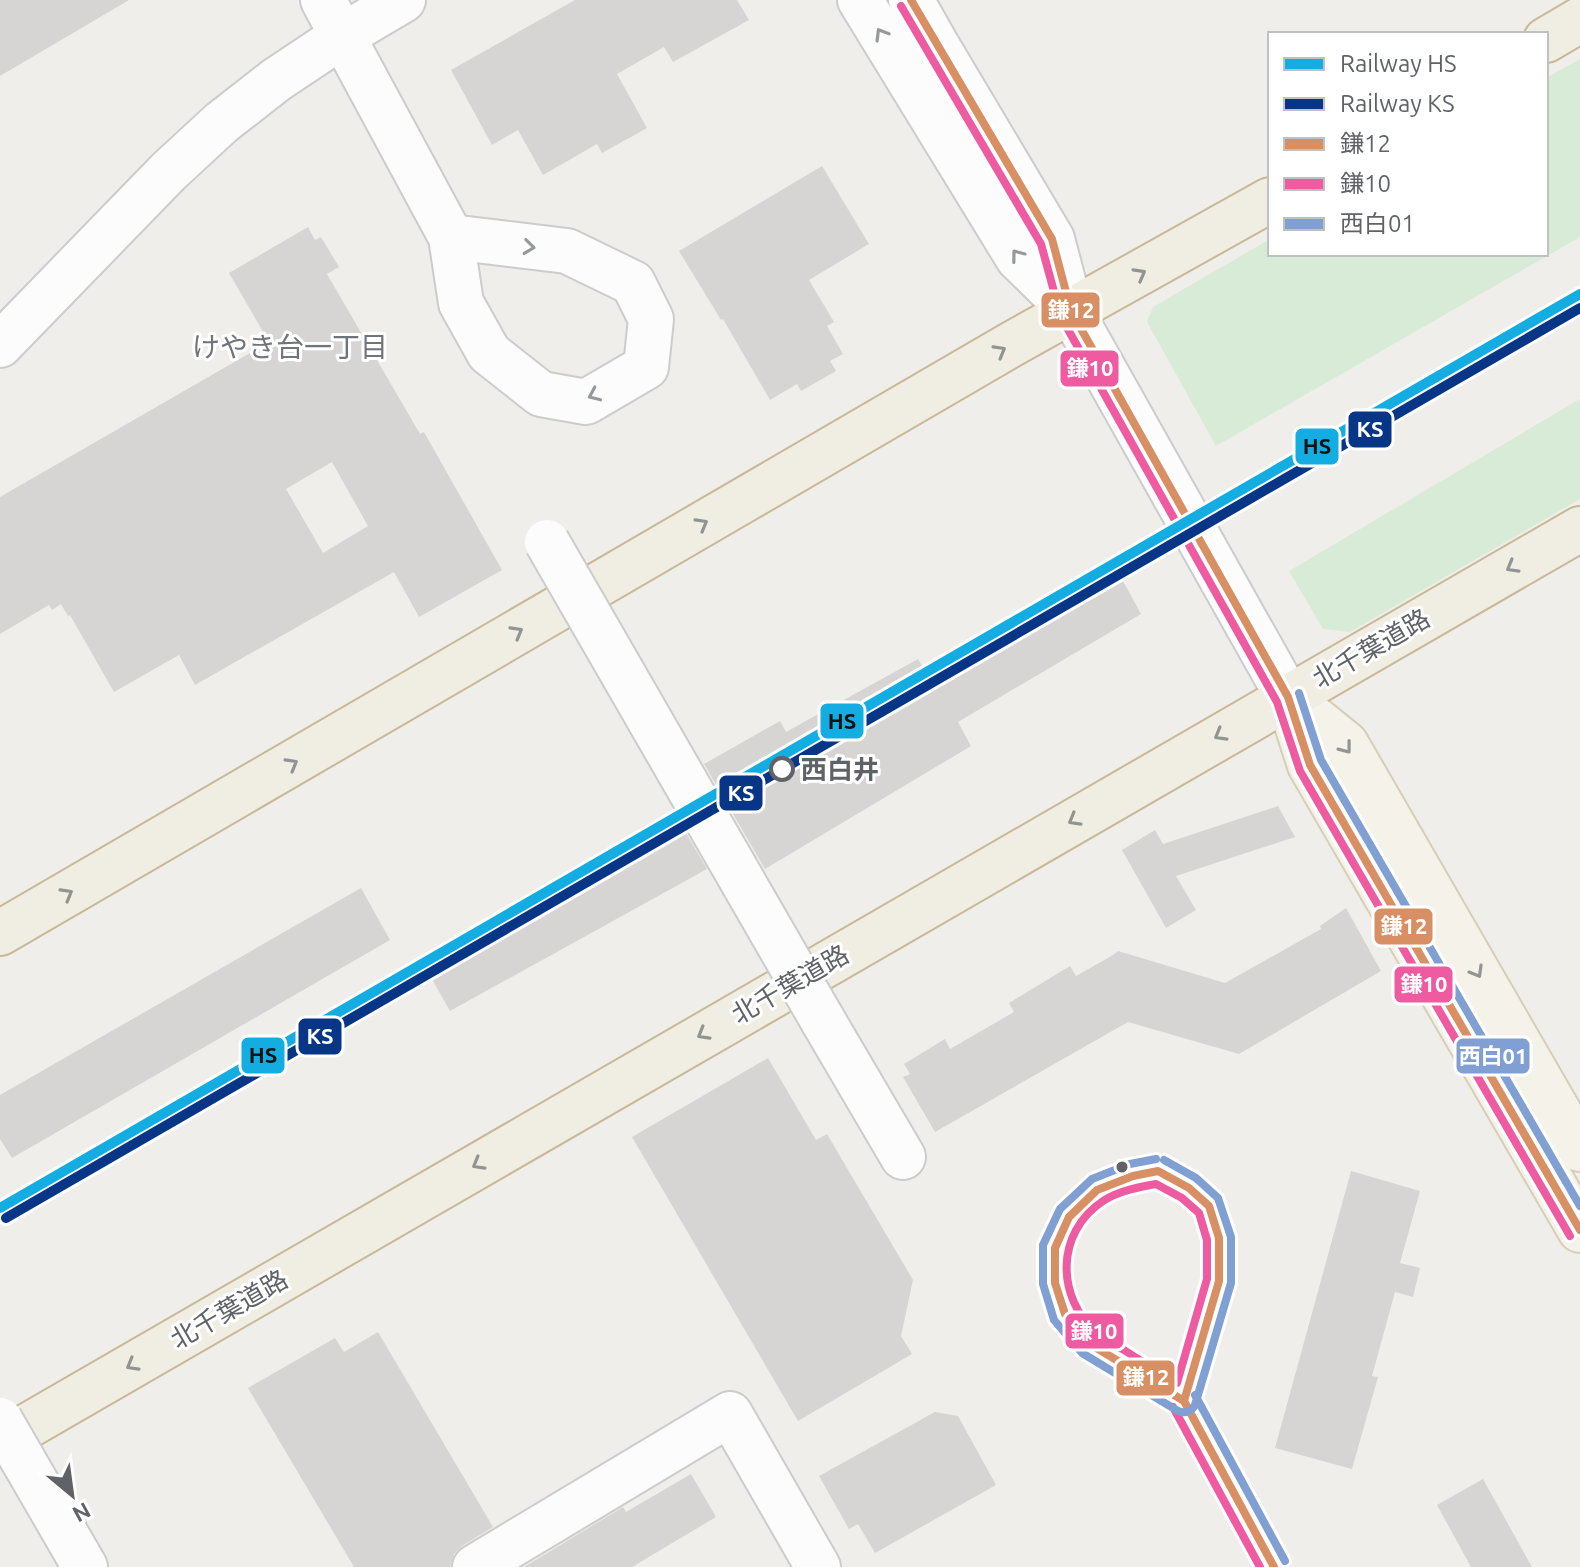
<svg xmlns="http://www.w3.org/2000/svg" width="1580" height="1567" viewBox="0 0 1580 1567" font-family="Ubuntu,'Noto Sans JP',sans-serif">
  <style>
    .green { fill: #d8ebd6 }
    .building { fill: #d6d5d3; fill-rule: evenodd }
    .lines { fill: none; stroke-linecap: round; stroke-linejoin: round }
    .minor-casing { stroke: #cbcccc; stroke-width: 48 }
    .major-casing { stroke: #d7ceb8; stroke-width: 48 }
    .highway-casing { stroke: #c8b996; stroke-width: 48 }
    .minor { stroke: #fdfcfc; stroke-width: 44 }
    .major { stroke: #f4f2e9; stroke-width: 44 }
    .highway { stroke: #f0ede3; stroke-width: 44 }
    .minor-bridge-casing { stroke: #cbcccc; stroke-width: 48; stroke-linecap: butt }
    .minor-bridge { stroke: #fdfcfc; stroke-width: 44 }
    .bus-1-casing { stroke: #fff; stroke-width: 14 }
    .bus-2-casing { stroke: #fff; stroke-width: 14 }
    .bus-3-casing { stroke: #fff; stroke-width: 14 }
    .bus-1 { stroke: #d88f64; stroke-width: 8 }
    .bus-2 { stroke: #ef5ba1; stroke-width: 8 }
    .bus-3 { stroke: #80a0d3; stroke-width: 8 }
    .rail-1-casing { stroke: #fff; stroke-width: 16 }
    .rail-2-casing { stroke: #fff; stroke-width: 16 }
    .rail-1 { stroke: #13ade1; stroke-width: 10 }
    .rail-2 { stroke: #073686; stroke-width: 10 }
    .oneway { stroke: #96999c }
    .oneway2 { stroke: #929393 }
    .oneway3 { stroke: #939595 }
    .stop-dot { fill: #fff; stroke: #5f6368; stroke-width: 4 }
    .bus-dot { fill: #5f6368; stroke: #fff; stroke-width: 3 }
    .labels { text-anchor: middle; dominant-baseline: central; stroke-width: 6; stroke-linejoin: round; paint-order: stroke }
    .street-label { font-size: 26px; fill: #5f6368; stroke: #fff }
    .stop-label { font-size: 26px; font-weight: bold; fill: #5f6368; stroke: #fff; text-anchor: start }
    .neighbourhood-label { font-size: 28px; fill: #70757a; stroke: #fff }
    .line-badge { stroke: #fff; stroke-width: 3 }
    .badge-label { font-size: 22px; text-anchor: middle; font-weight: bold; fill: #fff }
    .pale-badge-label { font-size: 22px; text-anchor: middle; font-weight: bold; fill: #111 }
  </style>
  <rect width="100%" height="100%" fill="#efeeea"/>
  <path class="green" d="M1580 59V237L1216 446 1147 322 1153 307 1270 239V254H1546V78Z
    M1580 399V499L1350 632 1323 629 1289 571Z"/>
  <path class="building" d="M0 0H129L0 76Z
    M575 0H737L749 20 673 62 664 47 617 74 647 128 602 153 597 144 543 175 518 130 492 145 451 70Z
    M822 166 869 244 809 280 834 322 827 326 843 354 830 361 836 371 801 391 797 384 770 400 723 319 721 320 679 251Z
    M308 227 315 240 321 237 339 267 327 274 420 434 424 432 502 570 419 617 394 572 195 685 179 655 114 692 70 615 68 616 61 604 52 610 49 605 0 634V497L269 342 229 273ZM332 462 368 526 323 553 286 489Z
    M1117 570 1141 614 958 722 971 746 765 869 704 764 780 721 786 732 918 659 930 679Z
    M1278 806 1295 837 1176 876 1196 910 1166 928 1122 850 1155 830 1163 844Z
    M679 821 707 869 450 1011 425 967Z
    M361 888 390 940 12 1158 0 1139V1095Z
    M1346 908 1381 971 1239 1054 1128 1022 935 1132 903 1077 910 1074 904 1064 945 1039 950 1049 1014 1012 1009 1003 1070 966 1076 976 1113 955 1118 951 1225 983 1321 929 1320 926Z
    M768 1058 816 1140 827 1134 913 1280 901 1336 912 1354 798 1421 632 1137Z
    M1351 1171 1420 1191 1400 1263 1420 1268 1413 1297 1395 1292 1372 1376 1378 1377 1352 1469 1275 1448Z
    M378 1332 493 1527 462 1546 454 1554 450 1567H354L248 1388 335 1338 344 1352Z
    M935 1412 958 1416 996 1485 875 1553 858 1524 849 1529 819 1476Z
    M691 1474 716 1517 632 1567H524L623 1507 626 1512Z
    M1483 1479 1532 1567H1471L1437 1505Z"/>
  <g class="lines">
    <defs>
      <path id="minor" d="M323 0 451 237 461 303 489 353 541 394 586 402 646 367 651 319 633 283 567 251 451 237
        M860 0 1018 258 1070 309
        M911 0 936 44 1052 239 1071 311 1288 697
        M0 345 168 172 221 123 276 80 342 36 403 0
        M822 1019 903 1157
        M23 1460 85 1567
        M475 1567 730 1414 818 1567"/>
      <path id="major" d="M1288 697 1310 765 1580 1230
        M1288 697 1346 744 1580 1149"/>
      <path id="highway" d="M1546 40 1580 20
        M0 933 1012 344 1270 200
        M0 1442 1580 529"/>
    </defs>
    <use href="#minor" class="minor-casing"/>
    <use href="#major" class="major-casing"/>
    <use href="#highway" class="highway-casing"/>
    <use href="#minor" class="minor"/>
    <use href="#major" class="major"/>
    <use href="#highway" class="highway"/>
    <defs>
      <path id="minor-bridge" d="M547 542 822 1019
        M0 1420 23 1460"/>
    </defs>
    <use href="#minor-bridge" class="minor-bridge-casing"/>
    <use href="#minor-bridge" class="minor-bridge"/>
    <defs>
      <path id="bus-1" d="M911 0 1052 239 1071 311 1288 697 1310 765 1580 1230
        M1158 1171 1189 1188 1209 1206 1219 1238V1281L1184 1401 1090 1344 1065 1314 1055 1283V1248L1069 1217 1097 1190 1133 1176Z
        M1184 1401 1274 1567"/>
      <path id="bus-2" d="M901 6 1041 244 1061 317 1277 702 1300 771 1570 1236
        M1156 1184 1182 1198 1199 1213 1207 1240V1279L1177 1383C1159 1372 1141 1361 1124 1350 1115 1345 1105 1341 1097 1334 1056 1297 1055 1233 1103 1201 1118 1191 1139 1187 1156 1184Z
        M1173 1407 1260 1567"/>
      <path id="bus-3" d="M1299 693 1321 760 1580 1206
        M1156 1159 1130 1164 1092 1179 1060 1209 1043 1245V1284L1054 1320 1082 1353 1178 1411C1185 1414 1191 1412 1195 1405L1231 1283V1237L1218 1198 1196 1178 1164 1160
        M1195 1395 1285 1561"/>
    </defs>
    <use href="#bus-1" class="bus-1-casing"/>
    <use href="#bus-2" class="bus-2-casing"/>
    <use href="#bus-3" class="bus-3-casing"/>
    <use href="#bus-1" class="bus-1"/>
    <use href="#bus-2" class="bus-2"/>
    <use href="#bus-3" class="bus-3"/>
    <defs>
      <path id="rail-1" d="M0 1208 1580 294"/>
      <path id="rail-2" d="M6 1218 1580 308"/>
    </defs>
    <use href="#rail-1" class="rail-1-casing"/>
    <use href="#rail-2" class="rail-2-casing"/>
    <use href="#rail-1" class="rail-1"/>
    <use href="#rail-2" class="rail-2"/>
  </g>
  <defs><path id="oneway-chevron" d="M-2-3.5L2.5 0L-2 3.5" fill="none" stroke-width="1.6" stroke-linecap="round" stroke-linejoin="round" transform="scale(2)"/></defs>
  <g class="oneway">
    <use href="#oneway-chevron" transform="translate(881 34) rotate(-121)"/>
    <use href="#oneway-chevron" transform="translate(529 247) rotate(7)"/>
    <use href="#oneway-chevron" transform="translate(1017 255) rotate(-127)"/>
    <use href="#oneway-chevron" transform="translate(594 395) rotate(156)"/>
  </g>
  <g class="oneway2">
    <use href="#oneway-chevron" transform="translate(1140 274) rotate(-29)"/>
    <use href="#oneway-chevron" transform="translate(1000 351) rotate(-30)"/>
    <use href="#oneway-chevron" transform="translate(702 524) rotate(-30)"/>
    <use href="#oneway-chevron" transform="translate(1512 567) rotate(150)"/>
    <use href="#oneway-chevron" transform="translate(517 632) rotate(-30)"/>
    <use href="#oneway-chevron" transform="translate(1220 735) rotate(150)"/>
    <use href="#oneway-chevron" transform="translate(292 764) rotate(-30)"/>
    <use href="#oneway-chevron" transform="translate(1074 820) rotate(150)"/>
    <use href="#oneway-chevron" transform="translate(67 894) rotate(-30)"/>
    <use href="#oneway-chevron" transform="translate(703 1034) rotate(150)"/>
    <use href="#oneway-chevron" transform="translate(478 1164) rotate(150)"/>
    <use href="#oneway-chevron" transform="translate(132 1365) rotate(150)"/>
  </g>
  <g class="oneway3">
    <use href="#oneway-chevron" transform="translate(1346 748) rotate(52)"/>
    <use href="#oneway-chevron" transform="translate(1477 972) rotate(60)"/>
  </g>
  <circle class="stop-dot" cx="782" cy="769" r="11"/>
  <circle class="bus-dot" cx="1122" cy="1167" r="7"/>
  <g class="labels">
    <g class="street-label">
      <text transform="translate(1371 648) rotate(-30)">北千葉道路</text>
      <text transform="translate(790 984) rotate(-30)">北千葉道路</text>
      <text transform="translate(229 1309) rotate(-30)">北千葉道路</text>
    </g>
    <g class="stop-label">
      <text x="801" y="769">西白井</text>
    </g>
    <g class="neighbourhood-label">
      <text x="290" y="346">けやき台一丁目</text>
    </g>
  </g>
  <g class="line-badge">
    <rect x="1040" y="291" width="61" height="38" rx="8" fill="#d88f64"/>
    <rect x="1059" y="349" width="61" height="39" rx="8" fill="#ef5ba1"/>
    <rect x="1347" y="410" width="46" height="39" rx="8" fill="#073686"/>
    <rect x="1294" y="427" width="46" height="39" rx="8" fill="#13ade1"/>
    <rect x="819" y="702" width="46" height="38" rx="8" fill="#13ade1"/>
    <rect x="718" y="774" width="46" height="38" rx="8" fill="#073686"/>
    <rect x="1373" y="907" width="61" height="39" rx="8" fill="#d88f64"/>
    <rect x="1393" y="965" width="61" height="39" rx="8" fill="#ef5ba1"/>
    <rect x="297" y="1017" width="46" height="39" rx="8" fill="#073686"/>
    <rect x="240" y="1036" width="46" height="39" rx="8" fill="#13ade1"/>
    <rect x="1455" y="1037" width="76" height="38" rx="8" fill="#80a0d3"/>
    <rect x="1064" y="1312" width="61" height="38" rx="8" fill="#ef5ba1"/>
    <rect x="1115" y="1359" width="61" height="38" rx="8" fill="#d88f64"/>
  </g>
  <g class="badge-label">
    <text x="1071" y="318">鎌12</text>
    <text x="1090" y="376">鎌10</text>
    <text x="1370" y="437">KS</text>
    <text x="741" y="801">KS</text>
    <text x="1404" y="934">鎌12</text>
    <text x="1424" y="992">鎌10</text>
    <text x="320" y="1044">KS</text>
    <text x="1493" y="1064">西白01</text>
    <text x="1094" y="1339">鎌10</text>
    <text x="1146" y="1385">鎌12</text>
  </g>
  <g class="pale-badge-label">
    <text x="1317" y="454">HS</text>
    <text x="842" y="729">HS</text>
    <text x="263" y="1063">HS</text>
  </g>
  <rect x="1268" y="32" width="280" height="224" fill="#ffffff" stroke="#bfc1c3" stroke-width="2"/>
  <rect x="1284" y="58" width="40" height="12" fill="#13ade1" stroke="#bfc1c3" stroke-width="2"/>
  <text x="1340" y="72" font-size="24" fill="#5f6368">Railway HS</text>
  <rect x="1284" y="98" width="40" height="12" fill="#073686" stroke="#bfc1c3" stroke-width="2"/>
  <text x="1340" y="112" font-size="24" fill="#5f6368">Railway KS</text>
  <rect x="1284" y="138" width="40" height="12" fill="#d88f64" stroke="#bfc1c3" stroke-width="2"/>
  <text x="1340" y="152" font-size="24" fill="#5f6368">鎌12</text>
  <rect x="1284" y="178" width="40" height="12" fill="#ef5ba1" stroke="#bfc1c3" stroke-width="2"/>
  <text x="1340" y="192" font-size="24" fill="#5f6368">鎌10</text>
  <rect x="1284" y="218" width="40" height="12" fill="#80a0d3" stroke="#bfc1c3" stroke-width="2"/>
  <text x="1340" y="232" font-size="24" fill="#5f6368">西白01</text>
  <g transform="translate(72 1495) rotate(151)" stroke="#ffffff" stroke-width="6" paint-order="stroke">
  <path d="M0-6L14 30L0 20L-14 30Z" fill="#5f6368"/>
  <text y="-12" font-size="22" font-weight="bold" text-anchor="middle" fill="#5f6368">N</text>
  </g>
</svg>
